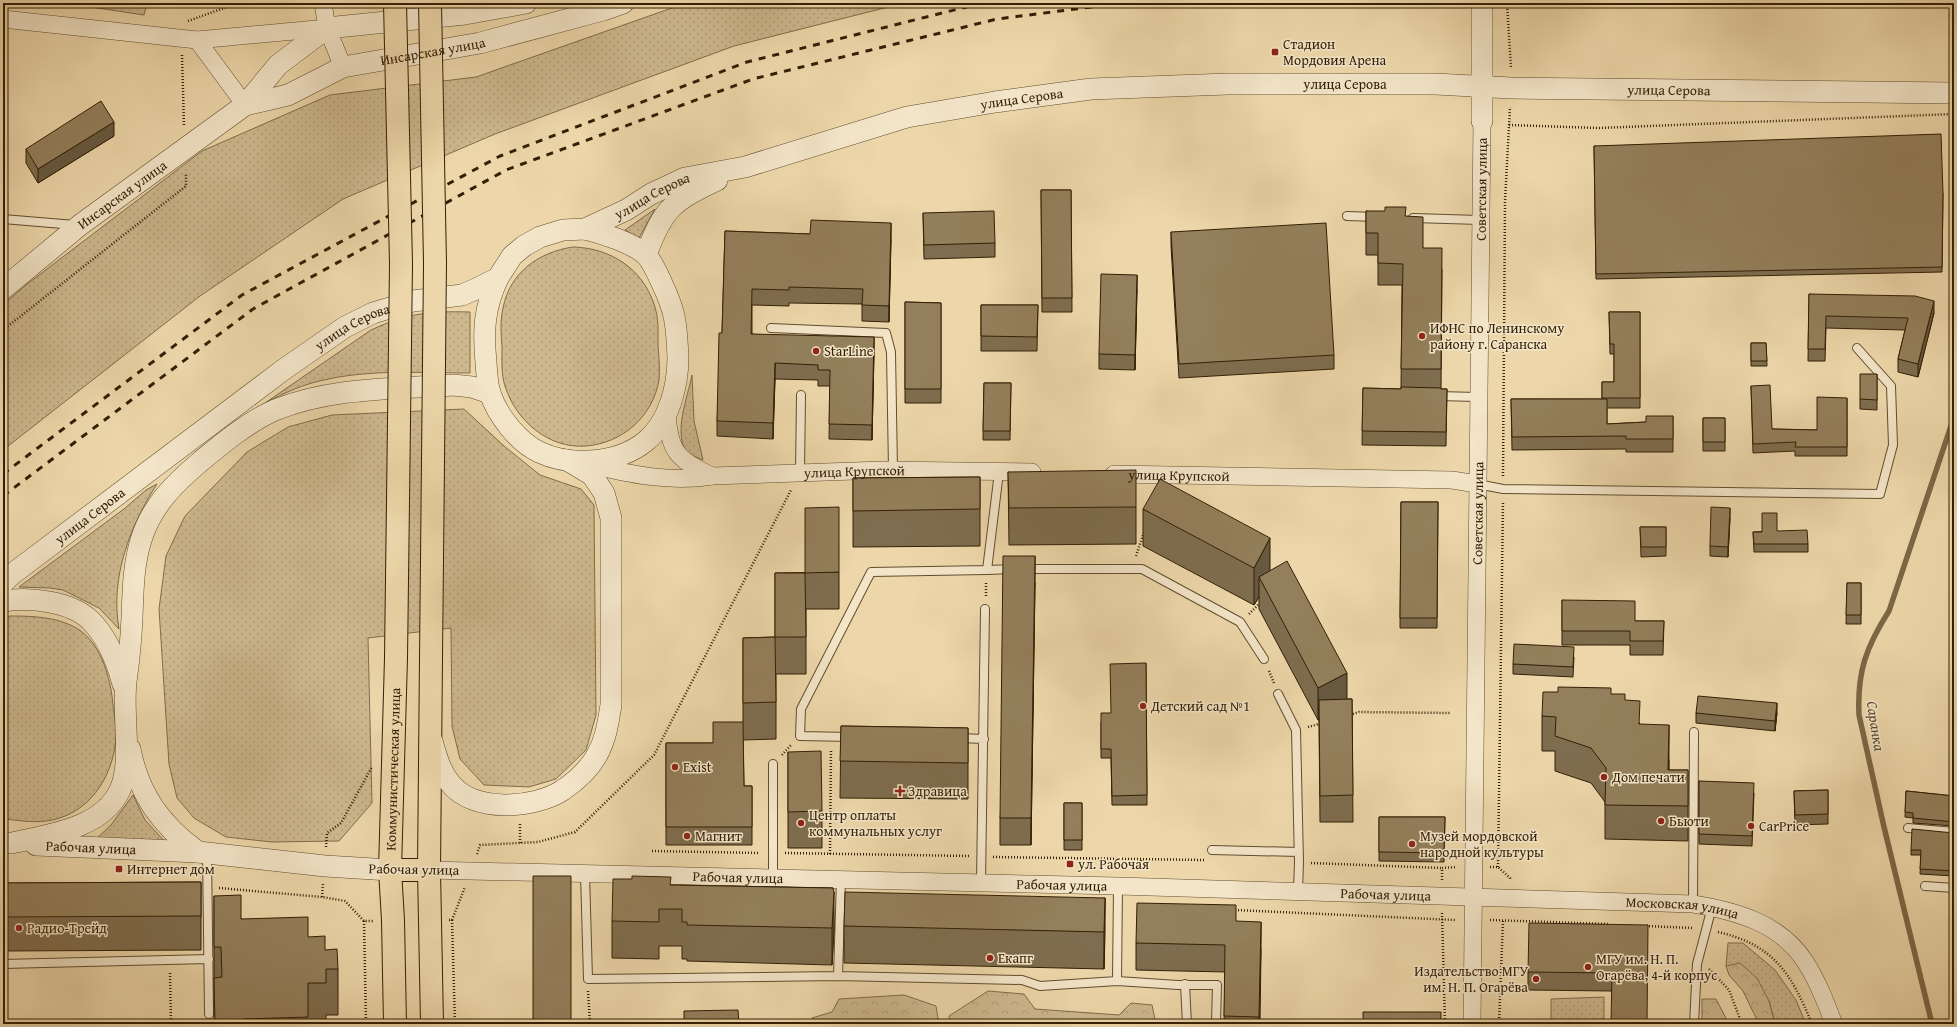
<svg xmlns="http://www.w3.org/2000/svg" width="1957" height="1027" viewBox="0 0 1957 1027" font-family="'Gentium Book Plus',serif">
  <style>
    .grass { fill: url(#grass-dots); stroke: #806c4a }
    .forest { fill: url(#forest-crowns); stroke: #806c4a }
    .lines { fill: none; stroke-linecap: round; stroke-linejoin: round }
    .stream { stroke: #7c6846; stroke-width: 5.5 }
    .service-casing { stroke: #614d2e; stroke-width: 10 }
    .minor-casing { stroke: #614d2e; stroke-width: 18 }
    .tertiary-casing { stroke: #614d2e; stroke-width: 22 }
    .primary-casing { stroke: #321f05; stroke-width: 24 }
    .path { stroke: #321f05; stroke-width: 2.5; stroke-dasharray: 1 2; stroke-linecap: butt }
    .service { stroke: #f3e5c8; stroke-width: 8 }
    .minor { stroke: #f3e5c8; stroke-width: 17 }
    .tertiary { stroke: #f3e5c8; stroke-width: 21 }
    .primary { stroke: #edd7aa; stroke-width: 22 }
    .rail { stroke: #321f05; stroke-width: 3; stroke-dasharray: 7 7; stroke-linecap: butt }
    .primary-bridge-casing { stroke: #321f05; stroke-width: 24; stroke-linecap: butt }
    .primary-bridge { stroke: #edd7aa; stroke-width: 22 }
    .wall { fill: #7e6d4e; stroke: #321f05 }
    .shaded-wall { fill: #675940; stroke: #321f05 }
    .building { fill: #937f5b; stroke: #321f05 }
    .poi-dot { fill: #8f2418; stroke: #f3e5c8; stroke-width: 1.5 }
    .labels { text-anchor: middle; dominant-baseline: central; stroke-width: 3; stroke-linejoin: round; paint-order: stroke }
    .poi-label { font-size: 14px; fill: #321f05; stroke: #f3e5c8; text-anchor: start }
    .street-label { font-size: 14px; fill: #321f05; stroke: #f3e5c8 }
    .water-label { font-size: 15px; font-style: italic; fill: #5d492b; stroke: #f3e5c8 }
  </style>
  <defs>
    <pattern id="grass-dots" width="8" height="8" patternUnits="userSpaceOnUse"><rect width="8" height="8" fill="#cdb88e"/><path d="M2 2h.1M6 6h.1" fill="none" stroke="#b09e79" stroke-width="1.8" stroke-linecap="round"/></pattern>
    <pattern id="forest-crowns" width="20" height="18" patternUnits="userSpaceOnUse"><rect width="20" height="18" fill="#cdb88e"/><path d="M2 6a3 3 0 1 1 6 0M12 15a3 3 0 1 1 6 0" fill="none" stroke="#b09e79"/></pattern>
  </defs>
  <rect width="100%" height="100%" fill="#edd7aa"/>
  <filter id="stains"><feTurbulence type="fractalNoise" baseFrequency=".005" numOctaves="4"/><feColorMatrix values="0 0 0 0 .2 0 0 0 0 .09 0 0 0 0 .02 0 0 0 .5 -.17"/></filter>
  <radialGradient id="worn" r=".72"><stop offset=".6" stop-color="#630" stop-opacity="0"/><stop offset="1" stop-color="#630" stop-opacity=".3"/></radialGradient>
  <path class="grass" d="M64 3H147L144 15Z
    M686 3H904L734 46 495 134 343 199 200 296 3 450V305L26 285 202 151 330 95 476 77Z
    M655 209 639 238 625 230Z
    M573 247C610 248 642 268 654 304 659 318 658 332 658 346 659 357 660 369 659 380 653 416 623 443 586 446 549 449 516 421 505 386 501 374 502 360 502 347 501 334 500 321 503 308 510 272 539 252 573 247Z
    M470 312V373C422 373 371 369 324 380 304 384 284 393 265 403L371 330C408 313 429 311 470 312Z
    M692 375 694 421 703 460 686 453C674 429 687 400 692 375Z
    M464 409 504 446 540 475 581 489 594 505 596 715 586 750 556 779 529 787 484 785 460 759 452 726 451 628 368 638 372 803 339 841 272 842 226 837 194 818 177 798 169 764 159 609 166 556 185 516 247 452 288 427 332 415Z
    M157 484C130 526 110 577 119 629L99 608 63 590 50 588 19 587 124 509 146 490Z
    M10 616C34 616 61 617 81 631 102 647 111 680 113 705 114 716 117 727 116 738 113 778 88 816 46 821 31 823 17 820 3 819V618Z
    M133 795 145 820 168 845 93 842 111 825Z
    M1728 943H1743L1775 970 1796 1000 1806 1024H1775L1769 1001 1726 966Z
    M1604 997V1024H1551V999Z"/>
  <path class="forest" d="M1740 963 1757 978 1769 1001 1775 1024H1759L1743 991 1729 975 1726 966Z
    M988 991 1024 994 1035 1009 1119 1015 1131 1003 1152 1005 1156 1024H950L949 1016Z
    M904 995 936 1006 939 1024H812V1018L832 1012 839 999Z
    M1702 999H1716L1729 1024H1702Z"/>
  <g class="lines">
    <path class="stream" d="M1932 1024 1884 827 1859 715C1857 672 1866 647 1889 611L1954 417"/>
    <defs>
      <path id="service" d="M1347 216 1376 217
        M1413 218 1480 220
        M3 219 75 225
        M771 328 886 333 891 352 893 470
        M1437 396 1478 397
        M800 473 801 395
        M1477 484 1503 489 1880 494 1893 445 1891 386 1857 348
        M1024 569H1142L1240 622 1264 659
        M987 570 1013 569
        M1278 694 1296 730 1299 862 1298 891
        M851 737 800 736 801 709 871 572 987 570 999 472
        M959 738 984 739
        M773 764V878
        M1908 828 1954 832
        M1212 850 1299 852
        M207 853 209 1014
        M585 873 588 979 838 976 1022 980 1040 986 1117 981 1178 985H1217L1216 1024
        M981 882 985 609
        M1925 886 1954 888
        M1693 904 1694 732
        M3 964 209 959
        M838 976 841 879
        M1117 981 1118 886
        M1185 984 1187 1024
        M1694 1024 1697 964 1712 907"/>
      <g id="minor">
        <path d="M323 3 327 28 343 67"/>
        <path d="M3 19 197 40 327 28"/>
        <path d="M197 40 245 105"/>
        <path d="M667 412C669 452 677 459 712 476"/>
        <path id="s1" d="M588 464C628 474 670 483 712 476L883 470 1032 472"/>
        <path id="s2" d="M1114 474 1452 480 1477 484"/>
        <path id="s3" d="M429 870 1118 886 1693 904C1736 911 1781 923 1806 963 1818 982 1826 1003 1834 1024"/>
        <path id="s4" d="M1472 1024 1482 121"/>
      </g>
      <g id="tertiary">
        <path id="s5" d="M245 105 288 95 343 67 480 43 603 10 623 3"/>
        <path d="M1482 121V3"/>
        <path d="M646 255C663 208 673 201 717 180"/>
        <path d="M498 278C484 308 483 330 486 363 487 373 487 384 490 393 497 415 518 442 539 452 571 467 618 464 646 441 669 422 678 386 678 357 677 341 677 326 673 312 670 300 654 263 646 255 633 243 602 233 585 229"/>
        <path id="s6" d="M3 289 80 225 245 105 278 65 327 28 465 14 526 3"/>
        <path id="s7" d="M3 583 11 575 283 370 345 327 373 313 413 301 462 295 476 289 498 278 512 256 524 246 540 237 563 230 585 229 626 210 651 194 685 178 745 167 907 117 995 102 1091 89 1228 84H1435L1511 88 1954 93"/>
        <path d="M3 601C30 597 71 601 91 621 108 638 117 662 123 684"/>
        <path d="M432 741C436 755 440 771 450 783 473 813 534 809 563 790 576 781 590 768 597 755 606 739 608 723 611 705V518L604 493 592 475 567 460"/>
        <path d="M130 749C139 795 161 825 198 852"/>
        <path d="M12 843C48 835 102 829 120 790 133 761 122 714 126 682 129 660 131 640 132 618 133 592 133 566 141 540 152 505 174 484 201 461 224 442 248 422 275 410 332 387 394 389 453 385L472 387 490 393"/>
        <path id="s8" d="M36 845 198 852 325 866 390 870"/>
      </g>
      <g id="primary">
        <path d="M431 658 429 870 432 1024"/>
        <path d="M390 870H429"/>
        <path id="s9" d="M395 1024 393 920 390 870 396 658"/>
      </g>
    </defs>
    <use href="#service" class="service-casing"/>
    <use href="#minor" class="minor-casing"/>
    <use href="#tertiary" class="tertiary-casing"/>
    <use href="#primary" class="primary-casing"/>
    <path class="path" d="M1507 3 1511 68
      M188 21 238 3
      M182 55 184 126
      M1509 125 1599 128 1954 114
      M3 330 186 186V173
      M1503 476 1505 201 1510 107
      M1136 556 1144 532
      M986 596V581
      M1249 614 1260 603
      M1269 671 1274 683
      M1350 715 1359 712 1451 713
      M1308 727 1322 723
      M782 755 791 745
      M520 824V843
      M326 847 327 833 341 823 372 767
      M652 851 760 853
      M785 853 970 856
      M477 854 480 845 538 842 575 832 654 755 791 490
      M830 854 831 749
      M993 857 1204 860
      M1311 863 1442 868
      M1490 867H1498L1510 878V880
      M1498 867 1503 501
      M1140 870 1141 859
      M1442 880V868L1457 867
      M219 888 322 897 345 901 364 921H374
      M322 897 323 884
      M1235 910 1455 920
      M1442 913 1445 1024
      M449 920H452L465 887
      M452 920 455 1024
      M1490 920 1609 924
      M364 921 366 1024
      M1646 926 1693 928
      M1718 932C1774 945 1791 973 1812 1024
      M1709 969 1729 990 1742 1024
      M170 973 171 1024
      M588 991 590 1024
      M1499 1024 1503 920
      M1952 1024 1954 1018"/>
    <use href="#service" class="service"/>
    <use href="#minor" class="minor"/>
    <use href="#tertiary" class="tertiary"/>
    <use href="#primary" class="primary"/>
    <path class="rail" d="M3 474 242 295 500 156 747 62 982 3
      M3 496 253 309 506 170 753 79 997 19 1123 3"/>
    <defs>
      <path id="primary-bridge" d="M395 3 401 264 396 658
        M430 3 435 263 431 658"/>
    </defs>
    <use href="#primary-bridge" class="primary-bridge-casing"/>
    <use href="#primary-bridge" class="primary-bridge"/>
  </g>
  <path class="wall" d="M114 136 38 183 26 163V149Z
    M1594 146 1943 193 1942 272 1596 279Z
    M1041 190H1071L1072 312H1042Z
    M1366 211 1406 216 1423 248 1442 269 1441 389H1447L1446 446 1362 445 1363 388 1401 389 1402 285H1378V255H1366Z
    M923 213 995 243V257L924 259Z
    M725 231 810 234 891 239 889 322 862 321V304L789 303V306L752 305V334L874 353 872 440 829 439 830 386H818V380L775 379 773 439 717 436V421L722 333Z
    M1171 232 1334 355V369L1179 378 1171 246Z
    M1137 289 1135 370 1099 369V354Z
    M1809 294 1934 313 1918 377 1898 372V359L1905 330 1826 328 1825 361H1808Z
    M905 302 941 303V403H905Z
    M981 305H1038L1037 351H981Z
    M1609 312H1640V408H1607V424L1646 422 1673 416V452H1626V449L1512 450 1511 399H1602V382H1614V354H1610Z
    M1751 343H1766L1767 366H1751Z
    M1877 374V410L1860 409V399Z
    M984 383H1011L1010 440H983Z
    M1751 386 1772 429 1817 430 1847 398V456H1795V451L1753 453Z
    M1703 418H1725V451H1703Z
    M1008 472 1136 507V544L1009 545Z
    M980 477V546L853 547V478Z
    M1401 502H1438L1437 628H1400Z
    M1143 509 1270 571 1347 699H1352L1353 822H1320L1319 720H1318L1259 609V597L1254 605 1143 546Z
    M1730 518 1728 557 1710 556V546Z
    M1640 527H1666V556L1641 557Z
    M1777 531 1808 544V552H1754L1753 532Z
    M839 572V609H806V674H776V739L743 740 744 786H752V845H666V743H713L743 722V638L775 637V573Z
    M1035 583 1031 845H1000V818Z
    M1847 583H1861V624H1846Z
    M1562 600 1635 621H1664L1663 655H1630V645H1562Z
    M1574 657 1573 677 1513 674V664Z
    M1146 663 1147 805H1112L1111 758H1101V722L1111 713Z
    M1611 694 1625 700 1640 724 1669 760V770H1688V841L1605 839V802L1591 783 1555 771V751H1542V716Z
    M1696 713H1777L1775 731 1696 723Z
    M841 726 968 728V799L840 798Z
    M788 752 822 811V848H788Z
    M1699 781 1754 793 1752 846 1699 844Z
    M1828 790V824L1795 825 1794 791Z
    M1906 791 1954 796V826L1913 823V818L1905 817Z
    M1064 803H1082V850H1064Z
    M1379 817H1445L1444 862 1379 861Z
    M1954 833V876L1920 874 1921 855H1911V850Z
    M201 882V950L3 951V883Z
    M671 885 833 888 834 929 832 965 687 961V959H682V946H659V959L612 958V921Z
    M214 896 241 919 308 937 325 950 338 969V1015H326V1024H214Z
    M1105 898 1104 969 844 963V926Z
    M1236 921 1261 949 1260 1024H1224L1225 972 1136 970V943Z
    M1648 925 1611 991 1528 990V972Z"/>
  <path class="shaded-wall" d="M114 122V136L38 183V169Z
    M891 223V239L889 322V306Z
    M1137 275V289L1135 370V355Z
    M1934 301V313L1918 377V364Z
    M874 337V353L872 440V425Z
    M775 363V379L773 439V423Z
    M1730 508V518L1728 557V547Z
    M1270 538V575L1259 577V597L1254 605V568Z
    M1035 556V583L1031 845V818Z
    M1347 673V705L1318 720V688Z
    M1777 703V713L1775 731V721Z
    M1669 725V760L1668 805V770Z
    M834 892V929L832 965V928Z
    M1105 898V935L1104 969V932Z
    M1261 922V949L1259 1024Z"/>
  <path class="building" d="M101 101 114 122 38 169 26 149Z
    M1941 134 1943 193 1942 267 1596 274 1594 146Z
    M1041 190H1071L1072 298H1042Z
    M1385 207H1406L1405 216 1423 217V248H1442L1441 369H1401L1403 264 1378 263V233H1366V211H1385Z
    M994 211 995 243 924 245 923 213Z
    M811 220 891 223 889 306 862 305 863 289 789 287V290L752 289 751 334 874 337 872 425 829 424 830 370H818V365L775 363 773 423 717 421 719 333H722L725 231 810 234Z
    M1326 223 1334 355 1179 364 1171 232Z
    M1101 274 1137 275 1135 355 1099 354Z
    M1809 294 1915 296 1934 301 1918 364 1898 359 1908 318 1826 316 1825 349H1808Z
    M905 302 941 303V389H905Z
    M981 305H1038L1037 337 981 336Z
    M1609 312H1640V398H1602V382H1614V344H1610Z
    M1751 343H1766L1767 361H1751Z
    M1860 374H1877V400L1860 399Z
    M984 383H1011L1010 431H983Z
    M1770 385 1772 429 1817 430V397L1847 398V447H1795L1796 442 1753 444 1751 386Z
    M1401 387 1441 388V389H1447L1446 432 1362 431 1363 388 1401 389Z
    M1511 399H1607V424L1646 422V416H1673V439H1626V436L1512 437Z
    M1703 418H1725V442H1703Z
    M1136 470V507L1009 508 1008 472Z
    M980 477V509L853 511V478Z
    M1160 479 1270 538 1254 568 1143 509Z
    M1401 502H1438L1437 618H1400Z
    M839 507V572L805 573V508Z
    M1711 507 1730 508 1728 547 1710 546Z
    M1762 513H1777V531L1807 530 1808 544H1754L1753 532H1762Z
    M1640 527H1666V547H1641Z
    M1003 556H1035L1031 818H1000Z
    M1287 561 1347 673 1318 688 1259 577Z
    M775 573H805L806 637H775Z
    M1847 583H1861V615H1846Z
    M1562 600 1635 601V621H1664L1663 641H1630V631H1562Z
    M775 637 776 702 743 703V638Z
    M1514 644 1574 647 1573 667 1513 664Z
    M1146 663 1147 795 1112 796 1111 749H1101V713H1111L1110 664Z
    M1558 687 1611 688V694H1625V700L1640 701 1639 724 1669 725 1668 770H1688V806L1605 805 1606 768 1591 748 1555 736 1556 717 1542 716 1543 692H1558Z
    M1698 696 1777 703 1775 721 1696 713Z
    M1352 699 1353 795 1320 796 1319 700Z
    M713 722H743L744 786H752V827H666V743H713Z
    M841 726 968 728V763L840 761Z
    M821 751 822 811 788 812V752Z
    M1699 781 1754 783 1752 836 1699 834Z
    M1828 790V814L1795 815 1794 791Z
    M1906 791 1954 796V822L1913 818V813L1905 812Z
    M1064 803H1082V840H1064Z
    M1379 817H1445L1444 853 1379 852Z
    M1912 829 1954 833V871L1920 869 1921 850H1911Z
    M533 876H571V1024H533Z
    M632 876 671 877 670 885 833 888 834 892 832 928 687 925V922H682V909H659V922L612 921 613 879H632Z
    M201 882V916L3 917V883Z
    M845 892 1105 898 1104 932 844 926Z
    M241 895V919L308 917V937L325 936V950L337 949 338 969H326V983H308V1017L243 1019V1024H215L214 978 222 977 221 947H214V896Z
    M1137 903 1236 905V921L1261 922 1259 1017 1224 1016 1225 945 1136 943Z
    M1529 923 1648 925 1647 1024H1611L1612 973 1528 972Z
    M738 1010 739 1024H684V1011Z
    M1363 1012H1441V1024H1363Z"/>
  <g class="poi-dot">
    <rect x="1271" y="48" width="8" height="8" rx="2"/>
    <circle cx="1422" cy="336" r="4"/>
    <circle cx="816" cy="351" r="4"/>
    <circle cx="1143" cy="706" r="4"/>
    <circle cx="675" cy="767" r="4"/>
    <circle cx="1604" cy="777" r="4"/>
    <path d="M898 785h4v4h4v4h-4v4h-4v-4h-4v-4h4z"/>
    <circle cx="1661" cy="821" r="4"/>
    <circle cx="801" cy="823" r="4"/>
    <circle cx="1751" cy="826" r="4"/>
    <circle cx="687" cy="836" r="4"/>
    <circle cx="1412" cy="844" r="4"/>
    <rect x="1066" y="860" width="8" height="8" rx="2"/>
    <rect x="115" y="865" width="8" height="8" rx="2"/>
    <circle cx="19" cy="928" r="4"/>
    <circle cx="990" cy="958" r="4"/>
    <circle cx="1588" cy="967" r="4"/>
    <circle cx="1536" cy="979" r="4"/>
  </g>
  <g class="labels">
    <g class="poi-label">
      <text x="1283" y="44">Стадион<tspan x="1283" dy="16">Мордовия Арена</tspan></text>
      <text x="1430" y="328">ИФНС по Ленинскому<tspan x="1430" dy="16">району г. Саранска</tspan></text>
      <text x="824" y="351">StarLine</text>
      <text x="1151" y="706">Детский сад №1</text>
      <text x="683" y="767">Exist</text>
      <text x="1612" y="777">Дом печати</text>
      <text x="908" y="791">Здравица</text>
      <text x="809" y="815">Центр оплаты<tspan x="809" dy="16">коммунальных услуг</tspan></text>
      <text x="1669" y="821">Бьюти</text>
      <text x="1759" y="826">CarPrice</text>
      <text x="695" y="836">Магнит</text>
      <text x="1420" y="836">Музей мордовской<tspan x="1420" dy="16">народной культуры</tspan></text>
      <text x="1078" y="864">ул. Рабочая</text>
      <text x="127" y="869">Интернет дом</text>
      <text x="27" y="928">Радио-Трейд</text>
      <text x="998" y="958">Екапг</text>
      <text x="1596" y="959">МГУ им. Н. П.<tspan x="1596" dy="16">Огарёва, 4-й корпус</tspan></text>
      <text x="1528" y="971" text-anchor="end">Издательство МГУ<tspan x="1528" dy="16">им. Н. П. Огарёва</tspan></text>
    </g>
    <g class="street-label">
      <text stroke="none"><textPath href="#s5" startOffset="197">Инсарская улица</textPath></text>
      <text stroke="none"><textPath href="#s7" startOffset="1479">улица Серова</textPath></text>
      <text stroke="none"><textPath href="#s7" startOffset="1803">улица Серова</textPath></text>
      <text stroke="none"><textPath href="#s7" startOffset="1155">улица Серова</textPath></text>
      <text stroke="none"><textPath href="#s4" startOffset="835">Советская улица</textPath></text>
      <text stroke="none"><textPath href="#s6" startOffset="152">Инсарская улица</textPath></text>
      <text stroke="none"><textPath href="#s7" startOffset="771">улица Серова</textPath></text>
      <text stroke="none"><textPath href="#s7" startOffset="434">улица Серова</textPath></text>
      <text stroke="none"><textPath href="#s1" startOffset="268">улица Крупской</textPath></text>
      <text stroke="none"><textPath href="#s2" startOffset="65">улица Крупской</textPath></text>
      <text stroke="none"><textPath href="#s4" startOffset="511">Советская улица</textPath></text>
      <text stroke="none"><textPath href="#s7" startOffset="110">улица Серова</textPath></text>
      <text stroke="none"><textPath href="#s9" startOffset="255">Коммунистическая улица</textPath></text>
      <text stroke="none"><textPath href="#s8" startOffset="55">Рабочая улица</textPath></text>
      <text transform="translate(414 869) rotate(1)">Рабочая улица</text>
      <text stroke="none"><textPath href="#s3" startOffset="309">Рабочая улица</textPath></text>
      <text stroke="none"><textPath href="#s3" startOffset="633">Рабочая улица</textPath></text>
      <text stroke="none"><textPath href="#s3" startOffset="957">Рабочая улица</textPath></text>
      <text stroke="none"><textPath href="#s3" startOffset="1254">Московская улица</textPath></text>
    </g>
    <g class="water-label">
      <text transform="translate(1876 726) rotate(81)">Саранка</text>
    </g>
  </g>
  <rect width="1957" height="1027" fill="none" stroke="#edd7aa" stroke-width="16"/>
  <rect x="4" y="4" width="1949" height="1019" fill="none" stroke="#321f05" stroke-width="2"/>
  <rect x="8" y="8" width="1941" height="1011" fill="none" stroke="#321f05"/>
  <rect width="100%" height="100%" filter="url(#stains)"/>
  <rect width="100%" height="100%" fill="url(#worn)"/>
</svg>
